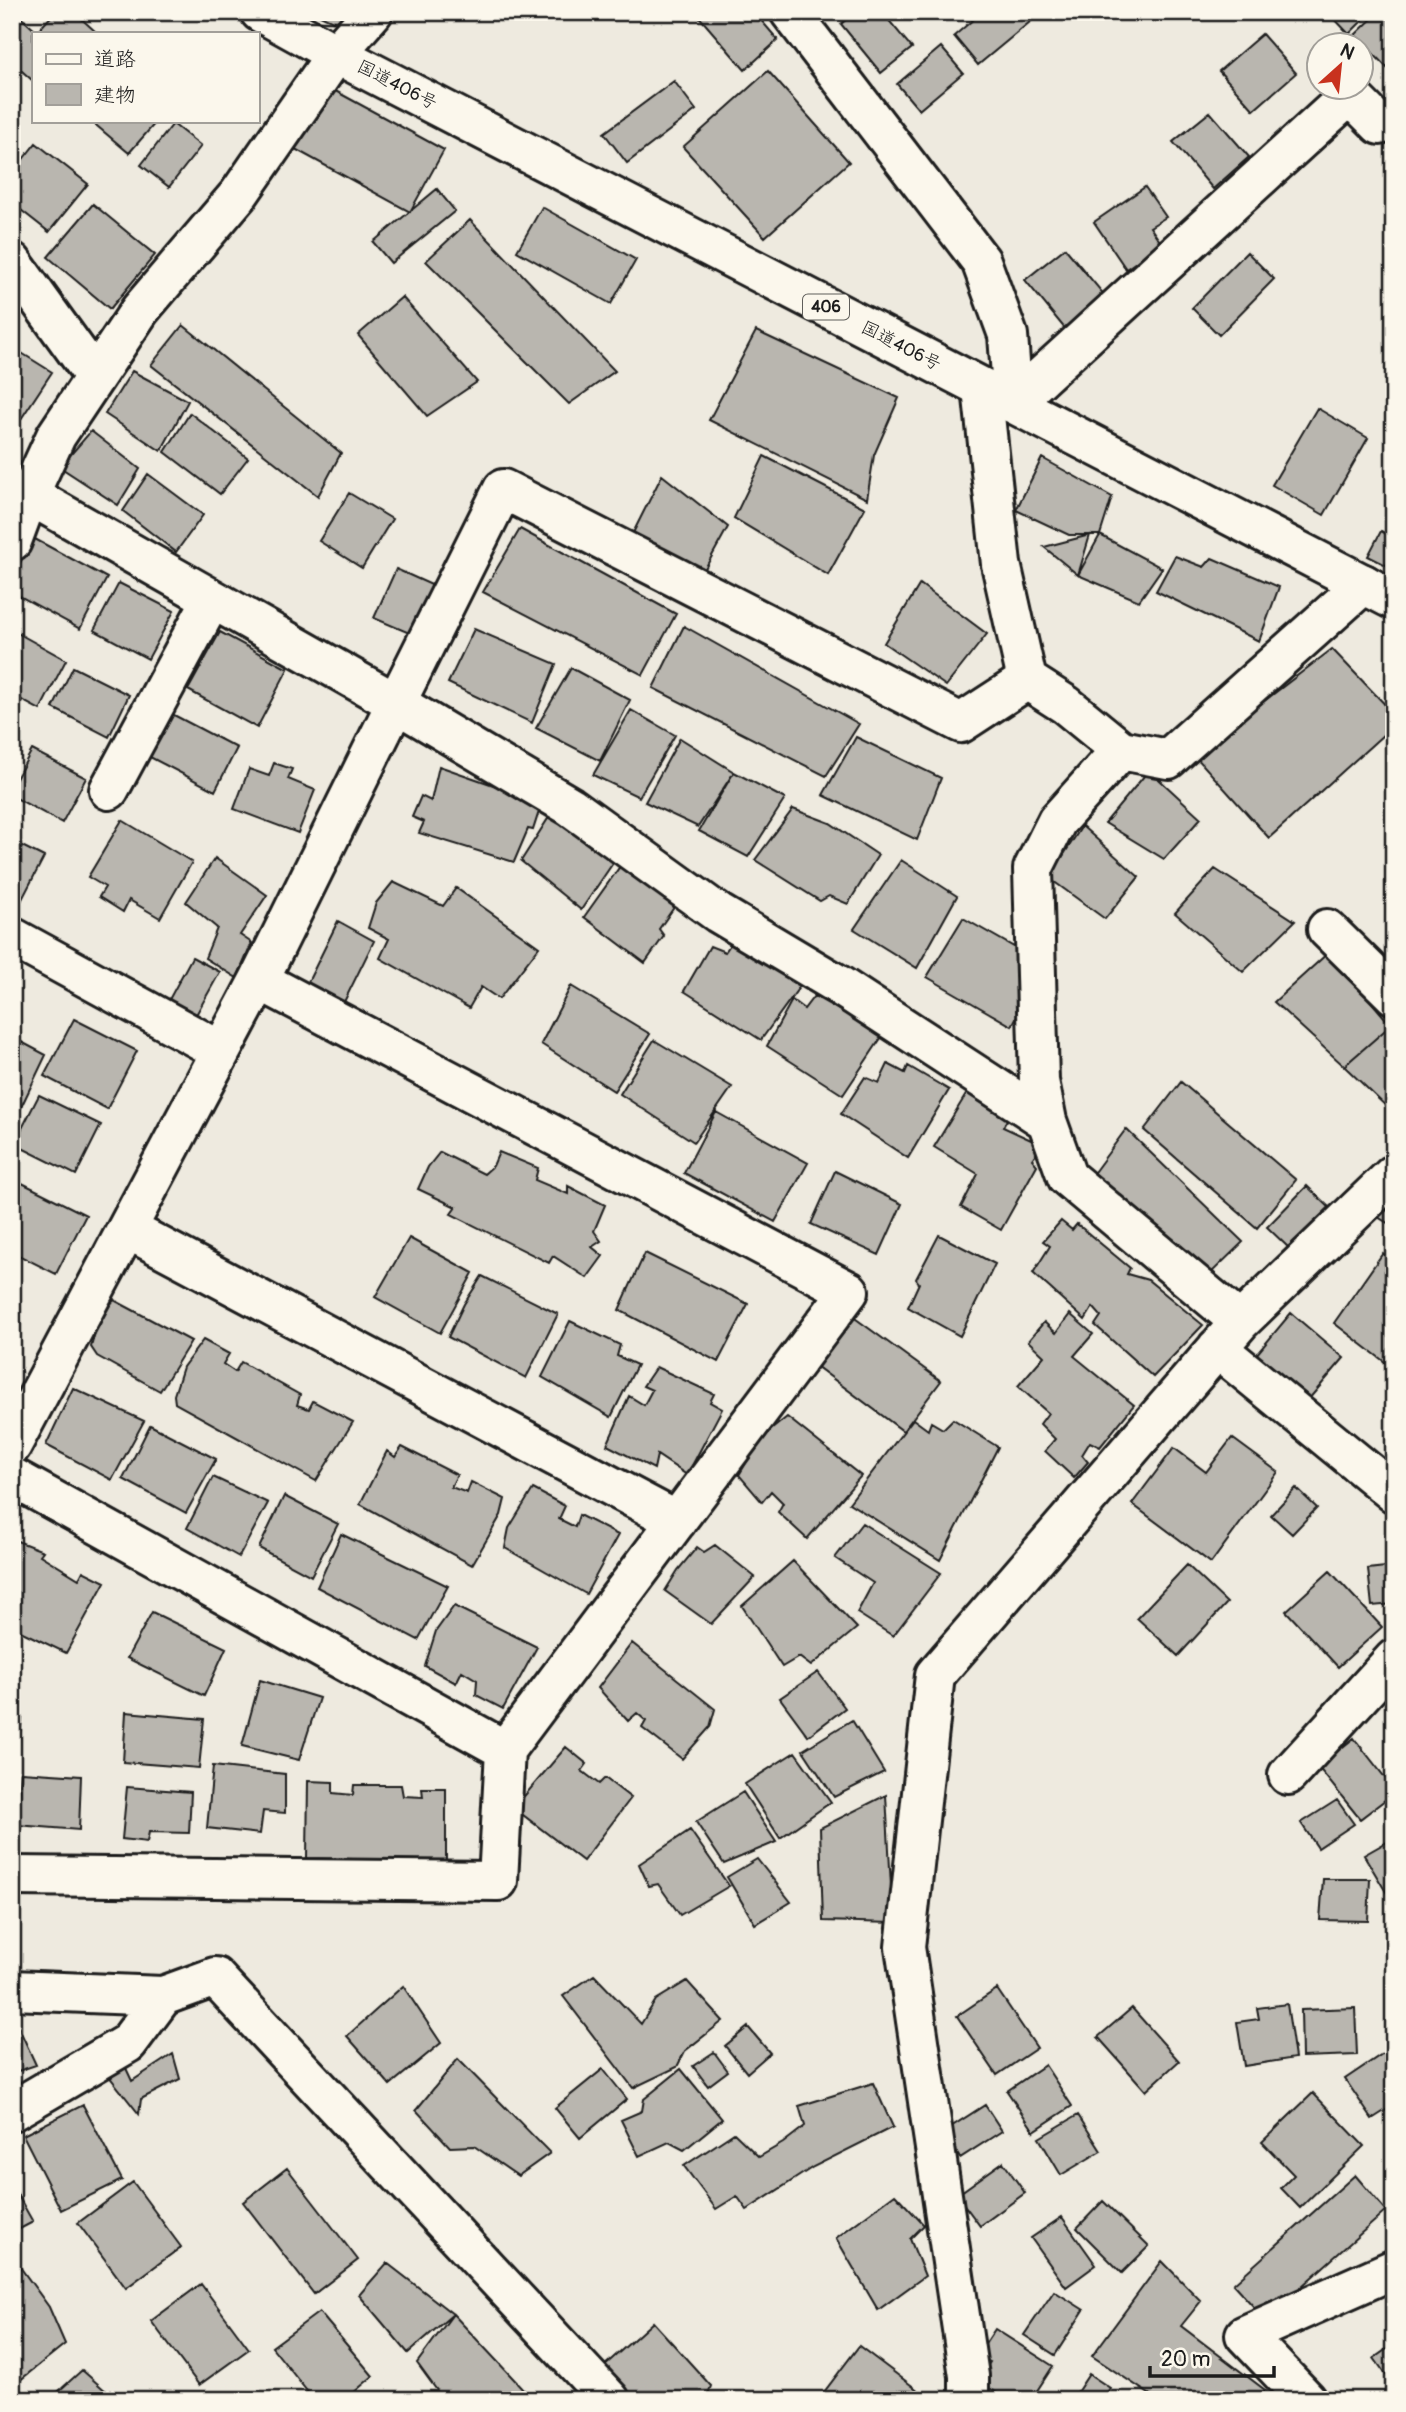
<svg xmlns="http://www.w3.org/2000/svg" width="1406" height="2412" viewBox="0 0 1406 2412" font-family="Pangolin,'Klee One',sans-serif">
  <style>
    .building { fill: #b9b6af; stroke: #1c1c1c; stroke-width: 2 }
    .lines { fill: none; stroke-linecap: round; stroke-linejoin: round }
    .minor-casing { stroke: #1c1c1c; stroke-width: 44 }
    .trunk-casing { stroke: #1c1c1c; stroke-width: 44 }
    .minor { stroke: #fbf7ec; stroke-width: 38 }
    .trunk { stroke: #fbf7ec; stroke-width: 38 }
    .labels { text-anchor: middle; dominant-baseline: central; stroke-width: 6; stroke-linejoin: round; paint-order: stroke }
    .shield { fill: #fbf7ec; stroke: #5f5e5a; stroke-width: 2 }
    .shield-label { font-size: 16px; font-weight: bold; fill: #1c1c1c }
    .street-label { font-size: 18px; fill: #1c1c1c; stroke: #fbf7ec }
  </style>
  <rect width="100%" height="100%" fill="#eeeadf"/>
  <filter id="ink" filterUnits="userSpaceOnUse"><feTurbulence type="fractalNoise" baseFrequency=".0143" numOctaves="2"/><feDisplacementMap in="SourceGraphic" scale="14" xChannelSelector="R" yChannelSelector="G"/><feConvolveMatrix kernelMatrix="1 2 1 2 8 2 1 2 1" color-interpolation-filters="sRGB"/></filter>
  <g filter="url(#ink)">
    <path class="building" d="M12 12H15L37 32 55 12H74L96 32 33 33V81L12 62Z
      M314 12H345L339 24Z
      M695 12H754L778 40 745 70Z
      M855 12H882L912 48 881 73 841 24Z
      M982 12H1042L978 65 954 36Z
      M1328 12H1371L1349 34Z
      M1379 12H1394V75L1355 35Z
      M1262 34 1296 73 1254 110 1219 71Z
      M941 47 963 73 919 110 897 84Z
      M768 71 849 162 765 237 683 147Z
      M674 81 696 110 627 163 604 133Z
      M328 87 444 150 410 212 295 149Z
      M1210 112 1249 157 1213 189 1173 142Z
      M91 121H157L129 153Z
      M173 124 201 146 169 187 141 165Z
      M36 143 88 184 49 232 12 203V173Z
      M1145 187 1166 217 1150 227 1162 244 1126 269 1094 222Z
      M437 189 455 211 391 263 373 242Z
      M93 204 155 255 110 309 48 257Z
      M542 207 636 260 611 304 517 251Z
      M470 220 615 371 569 404 426 261Z
      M1065 248 1106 297 1066 330 1025 280Z
      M1247 252 1274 279 1219 335 1192 308Z
      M402 297 477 382 427 416 358 335Z
      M183 325 341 453 318 496 151 365Z
      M756 331 899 398 874 455 867 499 709 420Z
      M12 347 52 372 17 425 12 423Z
      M132 371 188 401 161 451 105 414Z
      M1317 408 1368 438 1324 515 1272 485Z
      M190 413 248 458 220 494 165 452Z
      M91 431 140 469 118 505 60 467Z
      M764 456 865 508 828 575 734 518Z
      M1042 458 1112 497 1100 535H1069L1016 510Z
      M148 474 203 515 176 552 123 511Z
      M662 475 728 527 702 574 624 551Z
      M349 493 392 519 362 568 319 541Z
      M520 529 676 614 643 675 483 592Z
      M1381 531 1394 538V569L1368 556Z
      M1090 535 1078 575 1044 547Z
      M1100 535 1162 568 1139 601 1078 575Z
      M33 538 107 578 80 629 12 592V578Z
      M1175 556 1204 567 1212 558 1279 587 1259 641 1156 591Z
      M396 569 436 587 414 635 374 618Z
      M119 583 174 611 148 659 94 630Z
      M920 584 987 634 946 686 884 643Z
      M684 626 859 724 826 776 653 688Z
      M474 629 556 664 532 723 448 683Z
      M12 630 66 660 40 710 12 695Z
      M220 632 288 669 257 728 188 690Z
      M1332 649 1394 714V725L1269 838 1194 755Z
      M73 667 129 695 109 737 53 708Z
      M571 668 630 700 600 761 536 728Z
      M631 710 675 735 639 797 593 775Z
      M170 713 237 748 215 791 148 756Z
      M856 737 941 778 917 840 823 795Z
      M680 738 734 772 698 827 645 802Z
      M32 750 86 778 62 823 12 796V786Z
      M274 763 292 769 288 779 315 790 298 833 234 809 249 769 269 776Z
      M439 766 542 802 533 830 528 829 514 862 419 833 424 822 412 817 421 796 431 801Z
      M1149 770 1201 818 1164 859 1105 823Z
      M734 772 785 799 748 857 699 831Z
      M793 809 830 823 878 855 848 904 829 896 820 901 755 860Z
      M551 814 615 860 581 910 521 861Z
      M122 820 192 862 160 918 129 900 123 912 99 897 105 887 88 877Z
      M1082 826 1139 877 1105 919 1049 878Z
      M12 841 44 857 18 907 12 904Z
      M215 858 267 895 240 935 252 943 237 978 205 958 217 928 186 902Z
      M901 860 957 896 917 968 854 929Z
      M621 865 677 903 659 929 664 936 645 963 584 917Z
      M1215 869 1295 921 1243 972 1175 913Z
      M393 882 443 906 456 888 539 947 499 999 481 987 469 1008 380 958 389 939 368 928 376 903Z
      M963 918 1026 954 1023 1004 1012 1026 927 977Z
      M338 921 374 941 344 1002 307 984Z
      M734 939 805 979 761 1040 684 991 710 946 725 952Z
      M1329 952 1391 1025 1344 1066 1274 1002Z
      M192 957 220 972 192 1022 165 1007Z
      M571 986 650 1034 614 1091 541 1044Z
      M814 996 883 1035 843 1095 767 1046 792 1000 804 1009Z
      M74 1019 137 1051 107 1109 44 1076Z
      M1391 1025 1394 1027V1114L1344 1066Z
      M12 1037 46 1055 12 1126Z
      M654 1040 732 1087 694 1142 620 1094Z
      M888 1064 905 1073 908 1066 949 1090 908 1158 841 1114 865 1077 879 1083Z
      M1181 1082 1296 1180 1257 1228 1144 1130Z
      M970 1088 1011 1112 1003 1127 1042 1145 1032 1159 1037 1165 1001 1230 961 1207 978 1174 934 1147Z
      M39 1095 101 1125 76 1175 14 1144Z
      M716 1112 808 1163 775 1222 684 1173Z
      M1126 1129 1243 1242 1206 1278 1092 1175Z
      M440 1152 484 1174 493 1166 499 1152 538 1168 535 1180 568 1194V1186L605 1205 594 1231 601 1241 592 1247 603 1256 587 1278 553 1256 549 1263 451 1214 456 1207 418 1189 428 1167Z
      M835 1171 902 1204 879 1255 811 1224Z
      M12 1178 86 1215 56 1274 12 1252Z
      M1307 1186 1330 1208 1290 1249 1267 1227Z
      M1394 1201V1227L1378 1217Z
      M1061 1221 1072 1230 1077 1224 1130 1268 1127 1274 1148 1280 1203 1325 1153 1377 1095 1325 1101 1316 1093 1307 1085 1320 1033 1273 1050 1246 1043 1241Z
      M939 1235 995 1264 960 1336 908 1307 919 1283 916 1279Z
      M409 1238 473 1273 440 1333 375 1297Z
      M645 1253 748 1304 718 1362 619 1310Z
      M1383 1253 1394 1262V1369L1334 1323Z
      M482 1276 558 1314 526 1378 448 1337 464 1304Z
      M114 1300 191 1341 160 1391 97 1356 91 1347 99 1318Z
      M1291 1313 1344 1358 1308 1400 1256 1355Z
      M1070 1314 1093 1334 1074 1356 1134 1405 1100 1447 1090 1442 1082 1455 1088 1462 1074 1478 1045 1451 1055 1439 1040 1424 1048 1413 1018 1386 1044 1356 1028 1341 1044 1322 1056 1333Z
      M852 1316 941 1381 903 1431 812 1363Z
      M570 1321 620 1345 617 1356 637 1365 611 1417 542 1377Z
      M203 1340 229 1354 223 1364 235 1372 241 1362 300 1395 297 1405 309 1409 313 1401 353 1422 316 1481 175 1403 174 1395 183 1367Z
      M656 1367 714 1394 710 1402 722 1409 687 1475 657 1455 654 1469 607 1445 629 1396 644 1405 652 1390 643 1386Z
      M73 1388 144 1421 112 1480 46 1445Z
      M787 1417 861 1476 807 1539 778 1512 783 1503 771 1491 762 1502 739 1475 761 1438Z
      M913 1419 928 1430 931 1422 943 1429 953 1419 998 1447 940 1560 849 1503Z
      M150 1425 216 1459 186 1513 123 1479Z
      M1232 1438 1278 1472 1211 1563 1132 1504 1174 1448 1206 1472Z
      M402 1447 457 1475 451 1487 467 1493 471 1482 505 1499 501 1515 472 1565 360 1504 387 1451 395 1457Z
      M213 1477 268 1503 239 1557 187 1528Z
      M1296 1488 1317 1508 1292 1534 1271 1515Z
      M533 1489 565 1506 559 1519 575 1527 579 1515 618 1535 586 1594 505 1548 509 1528Z
      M284 1496 338 1524 311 1576 259 1548Z
      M862 1523 941 1573 893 1636 857 1613 873 1583 835 1558Z
      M341 1534 448 1586 418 1640 317 1587Z
      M12 1539 43 1551 40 1555 79 1579 83 1571 105 1582 66 1653 12 1627Z
      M715 1545 755 1577 711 1624 665 1591 678 1570 697 1547 704 1552Z
      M793 1561 857 1628 811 1666 799 1657 782 1667 742 1606Z
      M1187 1565 1227 1603 1178 1656 1137 1618Z
      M1394 1566V1604L1372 1606 1368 1569Z
      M1330 1571 1382 1627 1338 1667 1286 1611Z
      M454 1606 537 1647 503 1709 476 1695 477 1680 462 1671 456 1683 425 1666 436 1631Z
      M152 1612 226 1648 204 1696 127 1658Z
      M632 1643 715 1709 710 1727 682 1759 642 1728 646 1721 637 1713 628 1721 598 1688Z
      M818 1672 845 1708 808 1736 780 1698Z
      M260 1680 319 1698 299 1760 242 1746Z
      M126 1712 204 1719 199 1768 123 1762Z
      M12 1718 22 1719 12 1786Z
      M852 1720 884 1772 834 1797 803 1750Z
      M1354 1738 1394 1789V1793L1360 1819 1318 1767Z
      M566 1747 587 1764 582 1771 599 1784 605 1778 631 1798 583 1861 514 1808Z
      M795 1752 831 1802 780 1838 745 1784Z
      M213 1766 285 1774V1813L263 1811 260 1834 207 1828Z
      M21 1772 81 1776 79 1830 17 1825Z
      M308 1781 333 1782V1793L353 1795 354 1785H401L403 1796 423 1797 422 1788H446V1861L307 1858Z
      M127 1787 191 1792 189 1833 149 1832 147 1842 122 1839Z
      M743 1792 776 1842 724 1864 696 1822Z
      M886 1795 893 1923 823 1921 820 1828Z
      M1337 1800 1354 1824 1318 1848 1301 1823Z
      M690 1830 729 1886 680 1915 658 1884 649 1886 639 1864Z
      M1394 1838V1894L1389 1897 1364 1855Z
      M757 1859 791 1902 755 1924 727 1877Z
      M1323 1879H1370L1368 1921 1320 1920Z
      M594 1975 641 2024 656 2000 687 1981 723 2021 685 2051 677 2067 633 2088 563 1996Z
      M403 1986 441 2043 390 2085 347 2036Z
      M997 1989 1037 2048 997 2075 957 2016Z
      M1287 2004 1295 2058 1244 2066 1237 2022 1259 2019 1257 2008Z
      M1132 2008 1179 2061 1146 2091 1098 2037Z
      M1355 2008 1357 2055 1302 2057 1301 2010Z
      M12 2013 36 2065 12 2073Z
      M748 2027 770 2053 747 2073 725 2046Z
      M1394 2046V2105L1372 2119 1345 2079Z
      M714 2052 728 2071 708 2086 693 2066Z
      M173 2054 180 2079 141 2099 139 2114 105 2071 125 2066 132 2081Z
      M458 2059 550 2153 518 2176 474 2146 450 2147 416 2110Z
      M1045 2065 1072 2106 1034 2131 1007 2091Z
      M603 2069 627 2099 580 2138 555 2108Z
      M681 2069 722 2119 684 2150 669 2142 639 2156 621 2120 642 2111 644 2099Z
      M873 2083 893 2127 813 2167 747 2210 737 2196 716 2209 684 2166 734 2133 759 2157 783 2143 805 2126 799 2106Z
      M1313 2093 1364 2146 1300 2208 1281 2188 1294 2175 1262 2142Z
      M83 2105 122 2180 61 2210 23 2135Z
      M985 2105 1002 2131 960 2158 943 2132Z
      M1078 2115 1101 2151 1061 2175 1039 2138Z
      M1003 2162 1025 2193 980 2226 957 2195Z
      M287 2168 358 2260 314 2294 243 2202Z
      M1355 2175 1386 2211 1265 2319 1233 2284Z
      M133 2182 181 2247 126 2288 78 2223Z
      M12 2185 33 2222 12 2233Z
      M895 2194 924 2225 910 2239 925 2276 878 2310 836 2238Z
      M1103 2201 1149 2246 1122 2273 1077 2228Z
      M1062 2217 1096 2265 1066 2287 1031 2238Z
      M12 2256 49 2307 65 2344 14 2385 12 2380Z
      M1162 2261 1201 2301 1181 2326 1265 2390 1258 2400H1158L1092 2356Z
      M387 2263 453 2314 408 2353 359 2295Z
      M201 2284 249 2349 199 2385 151 2321Z
      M1054 2291 1084 2310 1055 2355 1024 2335Z
      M319 2312 373 2376 345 2400H314L272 2347Z
      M453 2314 526 2392 519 2400H444L417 2363Z
      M653 2322 711 2386 707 2397 710 2400H638L603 2367Z
      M995 2329 1053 2366 1031 2400H1007L978 2380 990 2362 978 2355Z
      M1394 2344V2386L1374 2358Z
      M859 2346 931 2400H818Z
      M82 2370 107 2392 99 2400H49Z
      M1089 2374 1110 2388 1102 2400H1072Z"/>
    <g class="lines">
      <defs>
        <path id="minor" d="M790 12 981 261 1008 335 1013 403
          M1343 88 1380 125
          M12 262 95 377
          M982 388 1001 564 1027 680 1066 705 1121 750 1168 759 1364 584
          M1013 403 1350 95
          M12 541 29 495 56 436 140 310 239 194 336 54 373 12
          M1027 680 961 723 503 489 396 703 570 806 718 913 834 982 1047 1121
          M1121 750 1057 821 1033 869 1039 1081 1047 1121 1067 1177 1240 1322
          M109 790 212 599
          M1327 929 1394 995
          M12 937 221 1051
          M127 1229 677 1521
          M1217 1348 1394 1493
          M12 1445 259 980 396 703 29 495
          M12 1477 505 1750 849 1291 259 980
          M1288 1775 1394 1659
          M12 1876 498 1881 505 1750
          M12 1990 163 1996 215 1977 610 2400
          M12 2111 128 2043 163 1996
          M969 2400V2376L905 1947 935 1675 1240 1322 1394 1174
          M1307 2400 1245 2335 1394 2269"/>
        <path id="trunk" d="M260 12 336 54 1394 600"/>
      </defs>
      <use href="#minor" class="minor-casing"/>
      <use href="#trunk" class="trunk-casing"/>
      <use href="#minor" class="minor"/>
      <use href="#trunk" class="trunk"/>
    </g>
  </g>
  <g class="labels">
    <rect class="shield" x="803" y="294.5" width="46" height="25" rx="5"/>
    <g class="shield-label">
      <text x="826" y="307">406</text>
    </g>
    <g class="street-label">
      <text transform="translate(397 85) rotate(27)">国道406号</text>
      <text transform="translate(901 346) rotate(27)">国道406号</text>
    </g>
  </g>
  <rect width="1406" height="2412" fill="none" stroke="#fbf7ec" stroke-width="42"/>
  <rect x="21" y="21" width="1364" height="2370" fill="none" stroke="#1c1c1c" stroke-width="2.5" filter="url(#ink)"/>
  <rect x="32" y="32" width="228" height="91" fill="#fbf7ec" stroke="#a29f99" stroke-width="2"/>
  <rect x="46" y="54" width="35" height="10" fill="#fbf7ec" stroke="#a29f99" stroke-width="2"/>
  <text x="94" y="66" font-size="21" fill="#1c1c1c">道路</text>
  <rect x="46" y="84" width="35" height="21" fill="#b9b6af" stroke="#a29f99" stroke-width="2"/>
  <text x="94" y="102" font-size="21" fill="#1c1c1c">建物</text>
  <g transform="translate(1340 66) rotate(27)"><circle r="33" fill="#fbf7ec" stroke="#a29f99" stroke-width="2"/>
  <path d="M0-5L12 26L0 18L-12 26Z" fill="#c8321e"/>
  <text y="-10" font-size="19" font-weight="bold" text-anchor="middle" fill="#1c1c1c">N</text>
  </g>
  <path d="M1150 2366v10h124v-10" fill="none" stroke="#1c1c1c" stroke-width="3.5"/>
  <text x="1161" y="2366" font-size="21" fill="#1c1c1c" stroke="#fbf7ec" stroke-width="5" paint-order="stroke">20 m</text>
</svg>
